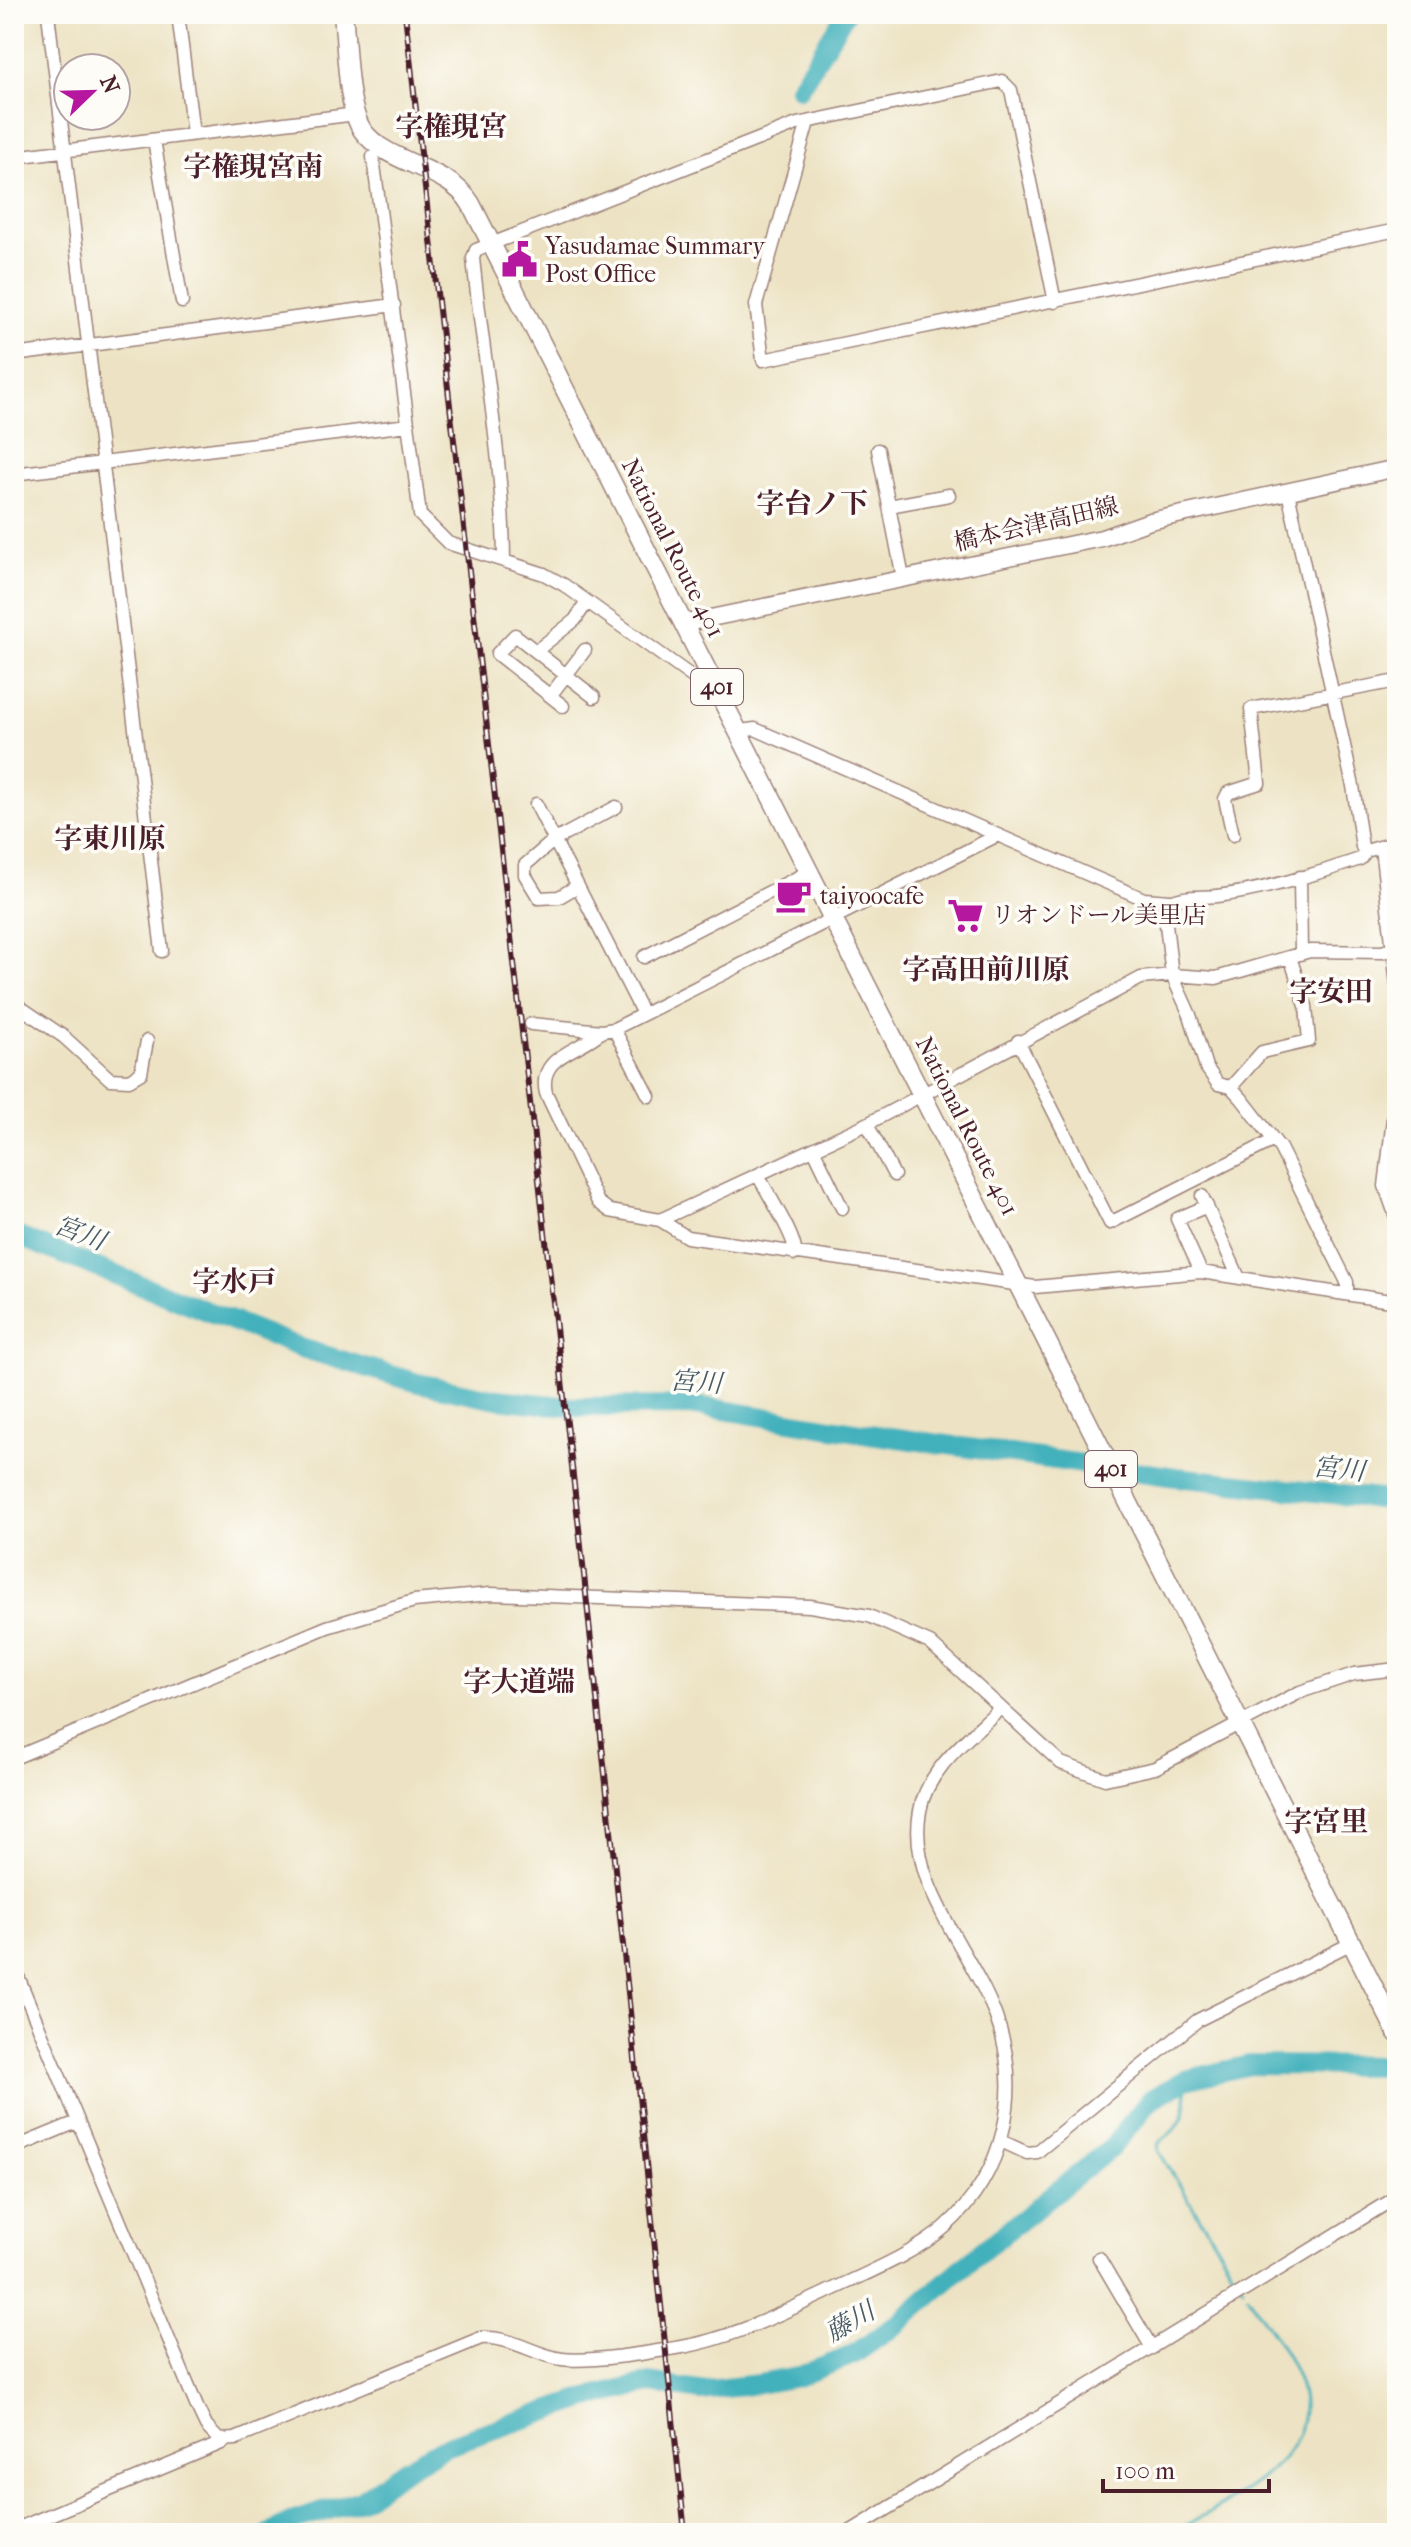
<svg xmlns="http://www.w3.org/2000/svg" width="1411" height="2547" viewBox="0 0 1411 2547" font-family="'IM FELL French Canon','Noto Serif JP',serif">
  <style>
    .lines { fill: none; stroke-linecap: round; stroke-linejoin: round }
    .stream { stroke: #42b1bc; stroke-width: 3 }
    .river { stroke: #42b1bc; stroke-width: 20 }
    .minor-casing { stroke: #9c8178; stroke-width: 15 }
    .major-casing { stroke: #9c8178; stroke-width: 19 }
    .highway-casing { stroke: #9c8178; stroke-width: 21 }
    .minor { stroke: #fff; stroke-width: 12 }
    .major { stroke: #fff; stroke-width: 16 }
    .highway { stroke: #fff; stroke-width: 18 }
    .rail-casing { stroke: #4a1f2b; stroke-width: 6 }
    .rail { stroke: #fdfcf7; stroke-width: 3; stroke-dasharray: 9; stroke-linecap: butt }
    .labels { text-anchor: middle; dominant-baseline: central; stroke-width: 7; stroke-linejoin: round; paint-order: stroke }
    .shield { fill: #fdfcf7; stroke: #806168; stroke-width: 2 }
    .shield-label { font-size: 22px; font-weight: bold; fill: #4a1f2b }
    .poi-label { font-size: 24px; fill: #4a1f2b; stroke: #fdfcf7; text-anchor: start }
    .street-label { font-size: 24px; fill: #4a1f2b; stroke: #fdfcf7 }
    .water-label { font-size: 26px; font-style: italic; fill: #475965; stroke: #fdfcf7 }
    .quarter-label { font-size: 28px; font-weight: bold; fill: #4a1f2b; stroke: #fdfcf7 }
  </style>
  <rect width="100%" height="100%" fill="#fdfcf7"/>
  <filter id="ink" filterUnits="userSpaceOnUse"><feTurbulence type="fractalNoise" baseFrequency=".0125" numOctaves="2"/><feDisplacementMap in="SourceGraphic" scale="16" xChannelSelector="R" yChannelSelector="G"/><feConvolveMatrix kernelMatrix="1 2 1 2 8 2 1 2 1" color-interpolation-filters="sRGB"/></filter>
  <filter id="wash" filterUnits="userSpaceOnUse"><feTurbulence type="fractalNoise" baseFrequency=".006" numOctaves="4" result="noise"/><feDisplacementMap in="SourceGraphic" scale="32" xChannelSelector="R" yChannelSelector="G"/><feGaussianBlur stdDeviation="1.8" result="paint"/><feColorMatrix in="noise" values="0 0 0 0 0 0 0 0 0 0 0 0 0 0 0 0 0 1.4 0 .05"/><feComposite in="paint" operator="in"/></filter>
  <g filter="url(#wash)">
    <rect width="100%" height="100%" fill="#ede3c4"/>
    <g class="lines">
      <path class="stream" d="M1185 2080C1186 2113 1188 2122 1159 2142L1158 2150 1243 2288
        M1173 2533C1226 2501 1327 2460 1298 2380 1287 2350 1264 2322 1247 2295"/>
      <path class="river" d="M799 88 845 14
        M14 1235 301 1348 418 1383 497 1399 570 1407 699 1406 862 1433 1176 1477 1397 1501
        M271 2533 294 2521 361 2500 405 2469 448 2445 584 2399 650 2383 700 2391 758 2384 797 2377 853 2355 899 2323 977 2255 1111 2148 1150 2100 1185 2080 1250 2065 1397 2066"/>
    </g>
  </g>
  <g filter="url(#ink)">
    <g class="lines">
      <defs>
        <path id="minor" d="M48 14 162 951
          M178 14 193 134
          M808 122 756 305 763 360 1397 230
          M154 140 182 302
          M14 157 356 114
          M373 157 420 515 448 543 544 574 564 585 719 696
          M14 355 394 305
          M878 450 903 578
          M14 474 408 425
          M1288 492 1353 786 1362 847 1366 851 1397 842
          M889 506 949 495
          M504 560C503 459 483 358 473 258L476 250 797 124 1002 81 1011 90 1055 302
          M536 651 575 620 587 602
          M550 696 585 650
          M563 706 497 654 515 635 594 697
          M740 731 755 729 1144 899 1170 901
          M536 804 643 1014
          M1233 835 1225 799 1228 793 1259 783 1251 709 1397 681
          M1381 847 1397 985
          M1300 877 1301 953
          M576 887 559 897 539 898 525 875V865L553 841 616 807
          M644 957 810 871
          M14 1003 64 1037 110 1079 129 1080 141 1073 147 1041
          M531 1024 602 1031 614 1029 998 835
          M614 1029 649 1096
          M602 1031C581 1051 537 1055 546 1093L598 1202 610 1211 660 1220 867 1124 1141 978 1172 975 1216 978 1310 951 1383 952 1397 946
          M1018 1041 1110 1223 1274 1140
          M1397 1085 1385 1186 1397 1220
          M1231 1087 1262 1052 1309 1041 1306 1006 1290 957
          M867 1124 894 1175
          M814 1150 842 1208
          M758 1175C767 1193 798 1240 795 1254
          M1202 1196 1239 1278
          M660 1220 687 1237 1035 1287 1201 1272 1397 1302
          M1201 1272 1177 1219 1207 1206
          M1347 1293V1282L1280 1148 1242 1099 1231 1087 1218 1084 1206 1067 1190 1015 1172 975 1164 907C1178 894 1199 898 1217 896 1260 891 1318 874 1360 859L1366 851
          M14 1758 327 1627 414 1601 490 1594 810 1606 869 1616 930 1643 1061 1763 1105 1779 1155 1768 1300 1692 1354 1674 1397 1669
          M14 1967 197 2407 206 2426 219 2440 235 2439 481 2338C512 2336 533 2355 562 2359 591 2363 653 2352 682 2347 733 2338 777 2315 823 2294 860 2276 915 2254 945 2227 1005 2174 1023 2091 996 2017 973 1952 906 1885 920 1811 927 1768 971 1737 1000 1708
          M1001 2141 1027 2153 1037 2152 1198 2020 1352 1943
          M14 2148 77 2122
          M1099 2258 1152 2348
          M14 2530 224 2442
          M848 2533 1397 2197"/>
        <path id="major" d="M686 623 1102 538 1150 521 1397 468"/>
        <path id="highway" d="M343 14C347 44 346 108 363 131 388 165 448 166 471 204L1397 2033"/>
      </defs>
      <use href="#minor" class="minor-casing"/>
      <use href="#major" class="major-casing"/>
      <use href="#highway" class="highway-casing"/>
      <use href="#minor" class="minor"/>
      <use href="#major" class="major"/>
      <use href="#highway" class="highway"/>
      <defs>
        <path id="rail" d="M405 14 580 1537 685 2533"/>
      </defs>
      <use href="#rail" class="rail-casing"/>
      <use href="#rail" class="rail"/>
    </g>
  </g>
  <defs>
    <symbol id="civic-bare" viewBox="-9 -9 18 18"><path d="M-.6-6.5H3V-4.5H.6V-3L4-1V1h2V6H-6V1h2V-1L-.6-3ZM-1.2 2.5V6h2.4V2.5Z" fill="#b5179e" stroke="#fdfcf7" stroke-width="2.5" paint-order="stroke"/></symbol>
    <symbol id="cafe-bare" viewBox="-9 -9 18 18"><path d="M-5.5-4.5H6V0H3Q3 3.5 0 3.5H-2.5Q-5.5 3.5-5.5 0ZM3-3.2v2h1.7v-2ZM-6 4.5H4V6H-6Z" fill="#b5179e" stroke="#fdfcf7" stroke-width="2.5" paint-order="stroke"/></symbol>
    <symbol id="supermarket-bare" viewBox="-9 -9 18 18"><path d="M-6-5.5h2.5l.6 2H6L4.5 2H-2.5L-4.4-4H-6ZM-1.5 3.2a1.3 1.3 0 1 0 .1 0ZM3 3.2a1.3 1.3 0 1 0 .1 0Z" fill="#b5179e" stroke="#fdfcf7" stroke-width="2.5" paint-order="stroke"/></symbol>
  </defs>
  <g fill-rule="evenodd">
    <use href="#civic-bare" x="494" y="234" width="51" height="51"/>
    <use href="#cafe-bare" x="768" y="870" width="51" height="51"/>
    <use href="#supermarket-bare" x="940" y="890" width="51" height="51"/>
  </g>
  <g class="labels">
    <g class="shield">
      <rect x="691" y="669" width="52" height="36" rx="6"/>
      <rect x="1085" y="1451" width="52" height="36" rx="6"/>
    </g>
    <g class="shield-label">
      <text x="717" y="687">401</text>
      <text x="1111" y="1469">401</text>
    </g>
    <g class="poi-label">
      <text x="545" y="246">Yasudamae Summary<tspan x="545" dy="28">Post Office</tspan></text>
      <text x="820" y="896">taiyoocafe</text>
      <text x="991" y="915">リオンドール美里店</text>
    </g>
    <g class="street-label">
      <text transform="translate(1036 524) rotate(-13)">橋本会津高田線</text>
      <text transform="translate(673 548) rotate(63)">National Route 401</text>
      <text transform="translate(967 1126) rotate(63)">National Route 401</text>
    </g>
    <g class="water-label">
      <text transform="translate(80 1233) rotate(21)">宮川</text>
      <text transform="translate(696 1382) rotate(4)">宮川</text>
      <text transform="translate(1339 1469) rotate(6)">宮川</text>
      <text transform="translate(850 2322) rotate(-30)">藤川</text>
    </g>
    <g class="quarter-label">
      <text x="451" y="126">字権現宮</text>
      <text x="253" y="166">字権現宮南</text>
      <text x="812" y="503">字台ノ下</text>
      <text x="110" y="838">字東川原</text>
      <text x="986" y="969">字高田前川原</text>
      <text x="1331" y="991">字安田</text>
      <text x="234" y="1281">字水戸</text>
      <text x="519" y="1681">字大道端</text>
      <text x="1326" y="1821">字宮里</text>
    </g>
  </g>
  <rect width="1411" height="2547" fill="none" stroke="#fdfcf7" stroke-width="48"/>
  <g transform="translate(92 92) rotate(67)"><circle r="38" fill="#fdfcf7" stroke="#b5a4a5" stroke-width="2"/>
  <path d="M0-6L14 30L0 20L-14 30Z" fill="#b5179e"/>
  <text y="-12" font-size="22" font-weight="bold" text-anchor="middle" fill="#4a1f2b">N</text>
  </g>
  <path d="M1103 2479v12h166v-12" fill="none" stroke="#4a1f2b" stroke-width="4"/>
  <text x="1115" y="2479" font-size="24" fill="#4a1f2b" stroke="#fdfcf7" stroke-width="6" paint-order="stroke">100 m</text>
</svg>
